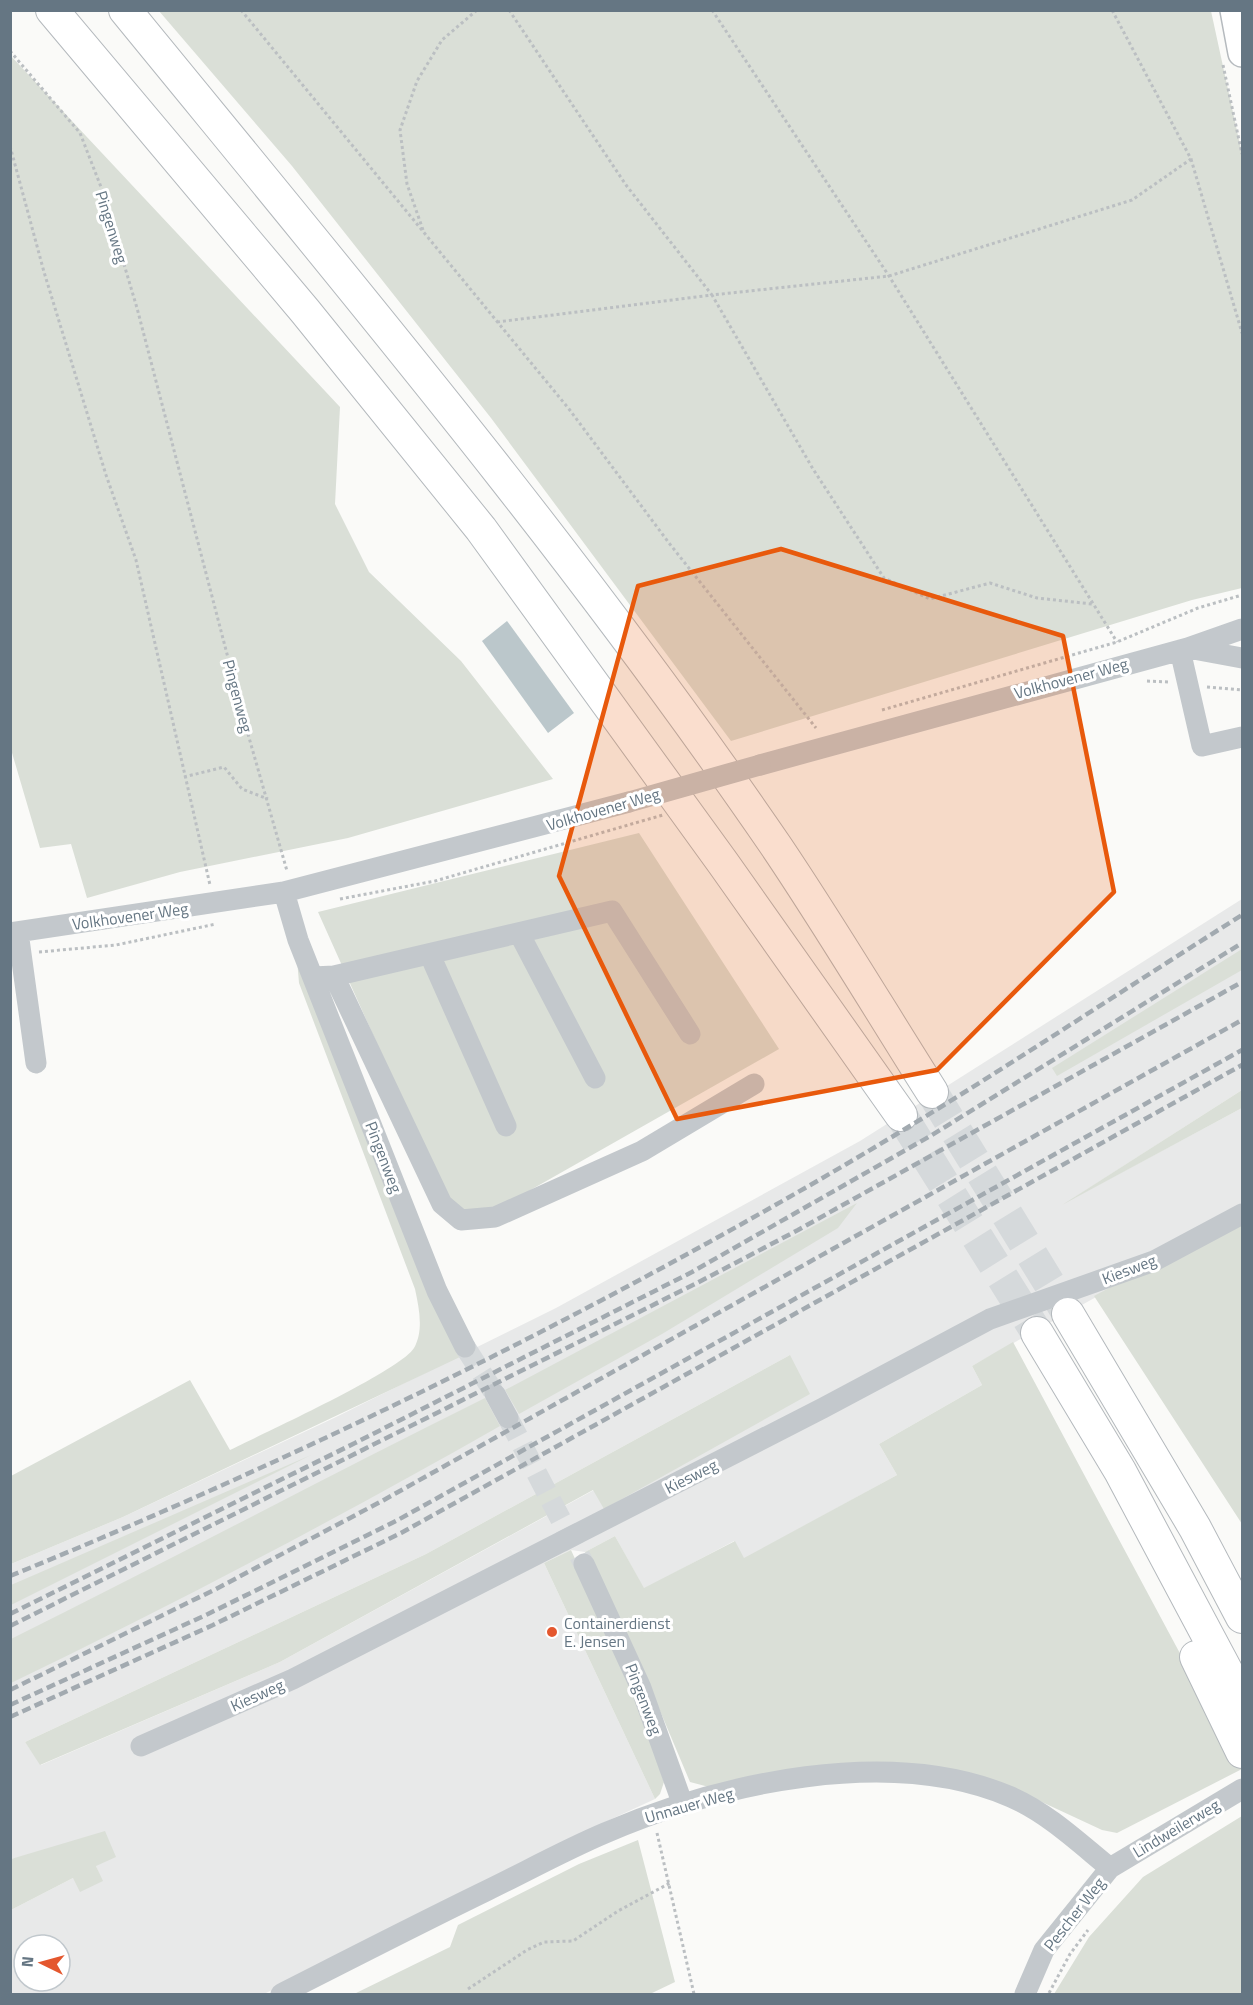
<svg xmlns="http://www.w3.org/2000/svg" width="1253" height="2005" viewBox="0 0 1253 2005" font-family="'Titillium Web',sans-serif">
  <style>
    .built { fill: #e8e9e9; fill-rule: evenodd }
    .green { fill: #dadfd7 }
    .water { fill: #bbc7cb }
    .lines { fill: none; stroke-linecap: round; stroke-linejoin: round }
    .minor-tunnel { stroke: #d5d9db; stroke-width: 21; stroke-dasharray: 21 10; stroke-linecap: butt }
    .highway-tunnel { stroke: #d5d9db; stroke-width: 32; stroke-dasharray: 32 16; stroke-linecap: butt }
    .major-casing { stroke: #b5babe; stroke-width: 30 }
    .highway-casing { stroke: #b4b9bd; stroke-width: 34 }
    .path { stroke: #bbbfc2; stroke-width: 3; stroke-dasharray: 3 3; stroke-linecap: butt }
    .minor { stroke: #c3c8cc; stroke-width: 21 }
    .major { stroke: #fff; stroke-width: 27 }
    .highway { stroke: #fff; stroke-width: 32 }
    .rail { stroke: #a2aab0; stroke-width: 4.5; stroke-dasharray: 9 4.5; stroke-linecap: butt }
    .path-bridge { stroke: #bbbfc2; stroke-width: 3; stroke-dasharray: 3 3; stroke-linecap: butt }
    .minor-bridge { stroke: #c3c8cc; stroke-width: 21 }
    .marked { fill: #e8590c; fill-opacity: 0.2; stroke: #e8590c; stroke-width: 4.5; stroke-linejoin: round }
    .poi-dot { fill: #e4572e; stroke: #fff; stroke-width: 2 }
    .labels { text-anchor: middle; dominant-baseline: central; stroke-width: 6; stroke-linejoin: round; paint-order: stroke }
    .street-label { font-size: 16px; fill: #657683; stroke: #fff }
    .poi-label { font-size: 16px; fill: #657683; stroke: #fff; text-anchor: start }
  </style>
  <rect width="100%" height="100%" fill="#fafaf8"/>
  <path class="built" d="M1242 899V1090L1072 1199 1242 1108V1207L1152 1266 972 1366 982 1385 879 1444 897 1475 744 1559 734 1541 644 1589 615 1536 585 1552 571 1550 544 1563 655 1799 603 1823 264 1994H11V1910L73 1878 102 1881 96 1866 38 1853 11 1859V1564L123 1517 334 1418 556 1308 860 1141ZM790 1355 605 1508 594 1490 280 1662 41 1765 25 1742 426 1554ZM24 1945H60V1981H24Z"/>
  <path class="green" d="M159 11H1211L1242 154V588L1192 600 731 741 491 418 292 166Z
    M11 56 340 407 335 504 369 572 461 661 553 779 348 838 180 872 87 898 71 844 40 848 10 746Z
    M639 833 779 1049 490 1213H465L448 1202 318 912Z
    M1242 949V970L1057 1076 1052 1068Z
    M297 959 431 1298 460 1357 123 1517 11 1564V1476L190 1380 230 1450C262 1434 400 1371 414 1348 424 1330 419 1308 415 1289L299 983Z
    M1242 1090V1108L1062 1205Z
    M857 1203 838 1228 662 1334 519 1414 505 1390Z
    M1242 1217V1524L1094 1296Z
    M1013 1342 1242 1769 1117 1833 1102 1830 1016 1790 979 1777 709 1787 690 1782 650 1687 585 1552 615 1536 644 1588 735 1541 744 1558 897 1475 879 1444 982 1385 972 1366Z
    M790 1355 810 1394 604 1509 593 1490 280 1662 40 1765 25 1742 426 1554Z
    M485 1398 500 1426C340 1517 177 1603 11 1683V1639C170 1560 326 1477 485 1398Z
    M311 1455 11 1605V1585Z
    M571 1550 635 1690 664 1782 660 1794 655 1799 544 1563Z
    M1242 1816V1994H1054L1089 1937 1143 1877Z
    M105 1831 116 1857 96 1866 103 1881 80 1892 73 1878 11 1910V1859Z
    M638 1840 675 1982 650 1994H354L450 1947 458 1925 579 1864Z"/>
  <path class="water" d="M507 621 574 713 548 733 482 641Z"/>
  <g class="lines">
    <path class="minor-tunnel" d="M465 1347 495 1394
      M508 1418 584 1564"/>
    <path class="highway-tunnel" d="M932 1092 1068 1314
      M901 1115 1037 1333"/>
    <defs>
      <path id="major" d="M1234 10 1242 53"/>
      <path id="highway" d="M52 10 305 311 481 529 723 863 901 1115
        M125 10C348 283 576 554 776 846 830 926 880 1010 932 1092
        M1068 1314 1195 1528 1242 1617
        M1037 1333 1120 1471 1242 1700
        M1196 1657 1242 1752"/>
    </defs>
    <use href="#major" class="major-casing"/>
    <use href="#highway" class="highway-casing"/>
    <path class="path" d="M241 10 569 409 669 543 816 728
      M509 10 626 185 712 295 889 276 1132 200 1191 159 1112 10
      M712 10 889 276 1117 642
      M10 51 80 133 101 187 137 308 246 727 287 871
      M1223 65 1242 154
      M10 146 44 272 106 475 136 560 210 885
      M1191 159 1242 333
      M423 230 407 184 400 130 417 81 442 40 477 10
      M497 322 712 295 813 469 884 578 930 599 990 583 1037 598 1092 604
      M1147 681 1168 682
      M1207 687 1242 690
      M882 710 1117 642 1198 608 1242 595
      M184 777 224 767 242 789 268 799
      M340 899 435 881 642 821
      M39 952 116 945 216 924
      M657 1833 694 1994
      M468 1989 527 1950 544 1942 573 1941 618 1911 670 1883
      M1049 1993 1070 1954 1088 1930"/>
    <path class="minor" d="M1188 648 1242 658
      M1180 650 1202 746 1242 737
      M760 765 1188 648 1242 629
      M284 892 298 940 437 1291 465 1347
      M18 932 36 1063
      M10 933 284 892 629 802
      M519 933 595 1078
      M430 955 506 1126
      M334 976 612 911 690 1034
      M313 977 334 976 442 1204 461 1220 495 1217 642 1151 754 1084
      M495 1394 508 1418
      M584 1564 641 1688 683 1805
      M141 1746 293 1679 823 1408 990 1319 1154 1261 1242 1214
      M281 1994C350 1959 418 1924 488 1890 527 1871 565 1850 605 1833 721 1783 890 1745 1011 1797 1049 1814 1078 1842 1110 1868
      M1025 1994 1044 1950 1110 1868 1242 1789"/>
    <use href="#major" class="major"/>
    <use href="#highway" class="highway"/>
    <path class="rail" d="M10 1576C302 1457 584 1318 855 1159 987 1081 1113 996 1242 915
      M10 1614 355 1443 692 1272 932 1135 1242 943
      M10 1626 697 1283 798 1230 1242 982
      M10 1690 216 1589 382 1501 1242 1020
      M10 1705 208 1614 396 1521 1242 1050
      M10 1717 213 1625 401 1533 1242 1065"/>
    <path class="path-bridge" d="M642 821 663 815"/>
    <path class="minor-bridge" d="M629 802 760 765"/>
  </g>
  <path class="marked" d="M781 549 1063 636 1114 892 937 1070 677 1119 559 876 638 586Z"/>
  <circle class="poi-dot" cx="552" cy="1632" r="6"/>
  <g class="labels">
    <g class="street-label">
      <text transform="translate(112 227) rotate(73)">Pingenweg</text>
      <text transform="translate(1071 678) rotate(-15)">Volkhovener Weg</text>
      <text transform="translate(238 696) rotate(75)">Pingenweg</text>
      <text transform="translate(603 809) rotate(-16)">Volkhovener Weg</text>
      <text transform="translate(130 916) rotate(-8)">Volkhovener Weg</text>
      <text transform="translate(384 1157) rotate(69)">Pingenweg</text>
      <text transform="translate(1129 1269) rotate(-21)">Kiesweg</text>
      <text transform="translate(691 1476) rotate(-27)">Kiesweg</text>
      <text transform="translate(257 1695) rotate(-24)">Kiesweg</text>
      <text transform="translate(644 1699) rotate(69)">Pingenweg</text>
      <text transform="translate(689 1805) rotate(-16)">Unnauer Weg</text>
      <text transform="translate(1176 1828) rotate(-31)">Lindweilerweg</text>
      <text transform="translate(1074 1914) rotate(-52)">Pescher Weg</text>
    </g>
    <g class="poi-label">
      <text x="564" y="1623">Containerdienst<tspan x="564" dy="18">E. Jensen</tspan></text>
    </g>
  </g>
  <rect width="1253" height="2005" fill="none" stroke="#657683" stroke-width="24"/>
  <g transform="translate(42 1963) rotate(275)"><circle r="28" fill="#ffffff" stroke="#c1c8cd" stroke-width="1.5"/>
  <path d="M0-4.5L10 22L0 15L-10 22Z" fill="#e4572e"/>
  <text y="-9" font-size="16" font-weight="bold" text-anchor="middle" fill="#657683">N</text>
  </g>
</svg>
